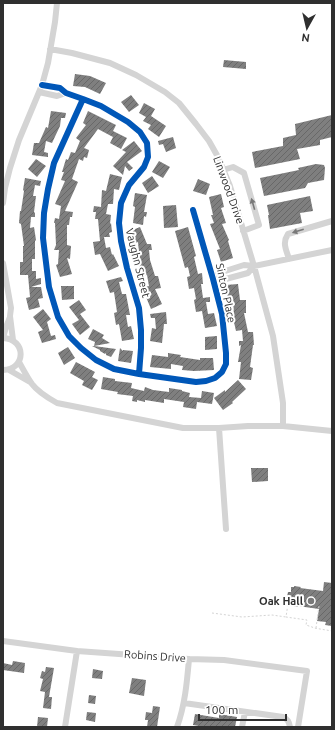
<svg xmlns="http://www.w3.org/2000/svg" width="335" height="730" viewBox="0 0 335 730" font-family="Ubuntu,sans-serif">
  <style>
    .building { fill: url(#building-hatch) }
    .lines { fill: none; stroke-linecap: round; stroke-linejoin: round }
    .path { stroke: #d4d4d4; stroke-width: 1; stroke-dasharray: 2 2; stroke-linecap: butt }
    .minor { stroke: #d4d4d4; stroke-width: 6 }
    .cycleway-casing { stroke: #fff; stroke-width: 8 }
    .cycleway { stroke: #0057b8; stroke-width: 6 }
    .oneway { fill: #797979 }
    .poi-dot { fill: #787878; stroke: #fff; stroke-width: 1.5 }
    .labels { text-anchor: middle; dominant-baseline: central; stroke-width: 4; stroke-linejoin: round; paint-order: stroke }
    .street-label { font-size: 11px; fill: #2f2f2f; stroke: #fff }
    .poi-label { font-size: 11px; font-weight: bold; fill: #2f2f2f; stroke: #fff; text-anchor: end }
  </style>
  <defs>
    <pattern id="building-hatch" width="6" height="6" patternUnits="userSpaceOnUse"><rect width="6" height="6" fill="#7f7f7f"/><path d="M-1 1l2-2M0 6l6-6M5 7l2-2" fill="none" stroke="#686868"/></pattern>
  </defs>
  <rect width="100%" height="100%" fill="#fff"/>
  <path class="building" d="M224 60 246 62V69L223 67Z
    M75 74 90 76 106 83 100 94 85 87 73 86Z
    M131 95 139 105 129 112 121 102Z
    M144 103 155 109 151 116 166 126 159 137 148 129 151 125 143 121 146 117 139 113Z
    M51 111 66 113 65 118H61L60 126 52 143 46 141 44 152 48 153V157L32 155 34 143H39L46 127 48 128Z
    M88 111 116 125 113 131 127 138 121 149 110 143 113 137 98 129 84 148 89 150 87 158 84 157 83 161 79 159 72 179 78 182 65 211 73 212 72 217H70L69 225H67V245L71 246 70 259 67 258 72 274 60 277 56 265 58 264 59 250H54L56 245 55 223H54L55 218 59 219 61 206 55 204 65 181 61 180 64 172H62L66 159 68 160 71 152 75 153 80 141 76 138 86 125 83 123Z
    M332 115V137L320 140V145L297 149 300 159 255 168 252 152 283 146V138L296 135 295 124Z
    M173 137 176 148 166 152 163 144 159 145 158 141Z
    M134 141 142 151 127 162 133 168 129 171 125 166 123 175 113 166 126 152 122 150Z
    M36 159 46 166 37 177 28 169Z
    M159 161 170 167 163 178 152 172Z
    M316 164 324 165 325 168 324 180 308 183 305 188 264 196 260 178 299 170 298 168Z
    M110 174 122 177 119 190 114 189 113 204H108L106 214 111 215 110 224 111 223 112 232 109 233 110 237H104L106 248 110 247 112 255 113 254 119 266 108 271 100 254 95 255 93 242 100 241 98 219H95L96 212H93L94 206 101 207 102 190 106 191Z
    M152 176 159 186 148 193 142 183Z
    M25 178 41 181 40 186 35 185 33 196H36L34 212 35 213V217H31L30 228 34 227 36 240 35 241V259H32V271H36V279L41 278V284L31 287H41L43 298 38 299 40 307 29 310 26 298 30 297 28 275H20V262H23V246H24L21 224 19 223 20 211H21L24 191 23 190Z
    M198 179 210 184 206 195 193 191Z
    M135 193 147 195 144 212H147L146 217 144 216 143 225 133 223 135 207 133 206Z
    M221 194 224 207 221 208 226 223 222 224 229 240 228 241 233 258 221 262 217 250 220 249 210 224 214 223 211 215H213L209 197Z
    M310 196 313 211 300 213 302 223 270 229 268 215H269L267 205Z
    M176 205 178 227 164 228 163 206Z
    M140 227 147 244H151L152 250H149L150 260 155 276H158L161 288 155 289 162 304 151 309 146 297H148L145 287 149 286 147 275 142 276 137 258H136L135 254 139 253 138 242 133 244 128 232Z
    M188 227 196 256 194 257 198 274 202 273 203 284H201L203 298 210 297V302H206L208 314 214 313 217 326 205 328 202 311 196 312 194 300 196 299 194 288 189 289 187 277 190 276 188 267 185 268 175 231Z
    M121 277 123 281 119 282 122 294H126L130 315H126L128 327 131 326 134 339 122 341 119 324 116 325 114 313 117 312 114 292 110 293 106 281Z
    M238 284 240 300H246V313H244L248 332H253L254 345H253L250 367 253 368 251 380 239 379 241 362H238L241 345 239 346V341H243L242 330 236 331 233 318H234L233 298 228 299 226 285Z
    M61 286H74V299L62 300Z
    M79 300 86 310 80 314 90 327 80 335 72 324 79 320 69 307Z
    M43 309 51 319 47 322 51 336 55 335 56 339 42 343 38 332 43 330 33 317Z
    M166 312 167 324H164L162 343 150 341 152 328 156 329 155 318H151L150 314Z
    M93 329 104 335 102 338 110 343 94 346 116 349 111 357 106 355V353L105 354 100 351V350L92 346H94L95 342 88 339Z
    M217 336V349L205 350V337Z
    M68 347 75 358 64 365 58 353Z
    M120 348 123 351V350L133 351 131 363 118 361Z
    M168 353 181 355 180 357 200 360V358H213L214 370 194 371 182 370 183 366 171 364V369L150 367 152 355 168 357Z
    M76 362 95 372 92 377 98 380 92 390 82 385 84 381 70 373Z
    M103 377 115 379V381L132 383 131 388 144 391 145 387 153 390 169 392V388L182 390V391L190 393 189 397 201 398 202 391 214 393 212 404 197 402 196 409 183 407 184 402 164 399V403L145 400V402L137 400V402L132 401 133 396 117 394 118 392 101 389Z
    M238 380 246 389 232 402 233 403 223 410 214 398 225 390V392Z
    M251 468H268V481L252 482Z
    M324 582 332 583V626L325 625 326 622 317 621 319 609 298 606V607L291 606V605H289L290 598 287 597 288 592H291V587H294V586L301 587 300 588 323 591Z
    M13 661 25 663 24 673 3 670V663L12 665Z
    M46 667 54 668 49 697H52L51 709 43 708 45 692 40 691 43 679 40 678 42 671 45 672Z
    M93 669 103 671 102 679 92 678Z
    M132 678 146 680 144 696 129 693Z
    M89 695 96 696 95 704 88 703Z
    M153 706 160 707 157 727H147L148 720H145L146 712 152 713Z
    M87 712 96 713 95 722 86 720Z
    M195 714 219 718V714L237 717 235 727H205L193 725Z
    M38 717 48 718 47 727H37Z"/>
  <g class="lines">
    <path class="path" d="M289 597 286 617 307 620 306 625 312 627 314 628 332 631
      M212 613 242 617 272 615 286 617
      M316 628 319 606"/>
    <path class="minor" d="M50 49 72 53 110 63 136 75 165 92 179 103 196 124 209 141 218 157 230 186 254 266 273 336 283 403V426
      M42 85 60 88 66 93 83 99 101 106 128 122 140 132 147 143 148 157 144 167 129 185 121 203 119 223 121 241 127 268 139 308 141 330V348L139 374
      M39 92 57 96 66 93
      M83 99 54 163 48 189 44 213 43 238 49 287 58 317 69 336 81 348 96 360 114 369 139 374 196 382 206 381 215 378 222 372 226 364V353L222 314 213 279 193 210
      M223 170 233 167 244 173 259 225 243 231
      M3 203 5 188 10 168 19 140 42 85 48 63 55 22 57 3
      M289 259C286 249 282 243 288 234L332 221
      M3 263 11 308 10 316 13 340
      M213 279 219 273 244 265 254 266 332 250
      M213 279 222 280 248 273 254 266
      M3 338C27 339 26 370 3 370
      M3 338 6 327 10 317
      M19 362C23 369 27 377 32 384 38 392 48 398 57 403L183 428H219L248 426H283L332 431
      M9 370 30 382
      M219 428 226 529
      M3 641 77 651 189 659 224 660 307 671 298 727
      M184 703 283 717C288 719 289 722 290 727
      M65 727 77 651
      M177 727C185 705 187 682 189 659
      M242 727 245 712"/>
    <defs>
      <path id="cycleway" d="M42 85 60 88 66 93 83 99 101 106 128 122 140 132 147 143 148 157 144 167 129 185 121 203 119 223 121 241 127 268 139 308 141 330V348L139 374
        M83 99 54 163 48 189 44 213 43 238 49 287 58 317 69 336 81 348 96 360 114 369 139 374 196 382 206 381 215 378 222 372 226 364V353L222 314 213 279 193 210"/>
    </defs>
    <use href="#cycleway" class="cycleway-casing"/>
    <use href="#cycleway" class="cycleway"/>
  </g>
  <defs><path id="oneway-solid" d="M-6-.8H1V-3.2L6.5 0L1 3.2V.8H-6Z"/></defs>
  <g class="oneway">
    <use href="#oneway-solid" transform="translate(253 204) rotate(-106)"/>
    <use href="#oneway-solid" transform="translate(298 231) rotate(163)"/>
  </g>
  <circle class="poi-dot" cx="311" cy="601" r="4"/>
  <g class="labels">
    <g class="street-label">
      <text transform="translate(229 190) rotate(70)">Linwood Drive</text>
      <text transform="translate(138 263) rotate(76)">Vaughn Street</text>
      <text transform="translate(226 293) rotate(78)">Sinton Place</text>
      <text transform="translate(155 656) rotate(4)">Robins Drive</text>
    </g>
    <g class="poi-label">
      <text x="303" y="601">Oak Hall</text>
    </g>
  </g>
  <rect width="335" height="730" fill="none" stroke="#2f2f2f" stroke-width="8"/>
  <g transform="translate(307 28) rotate(188)" stroke="#ffffff" stroke-width="3" paint-order="stroke">
  <path d="M0-3L7 15L0 10L-7 15Z" fill="#2f2f2f"/>
  <text y="-6" font-size="11" font-weight="bold" text-anchor="middle" fill="#2f2f2f">N</text>
  </g>
  <path d="M199 714v6h87v-6" fill="none" stroke="#2f2f2f" stroke-width="2"/>
  <text x="205" y="714" font-size="12" fill="#2f2f2f" stroke="#ffffff" stroke-width="3" paint-order="stroke">100 m</text>
</svg>
